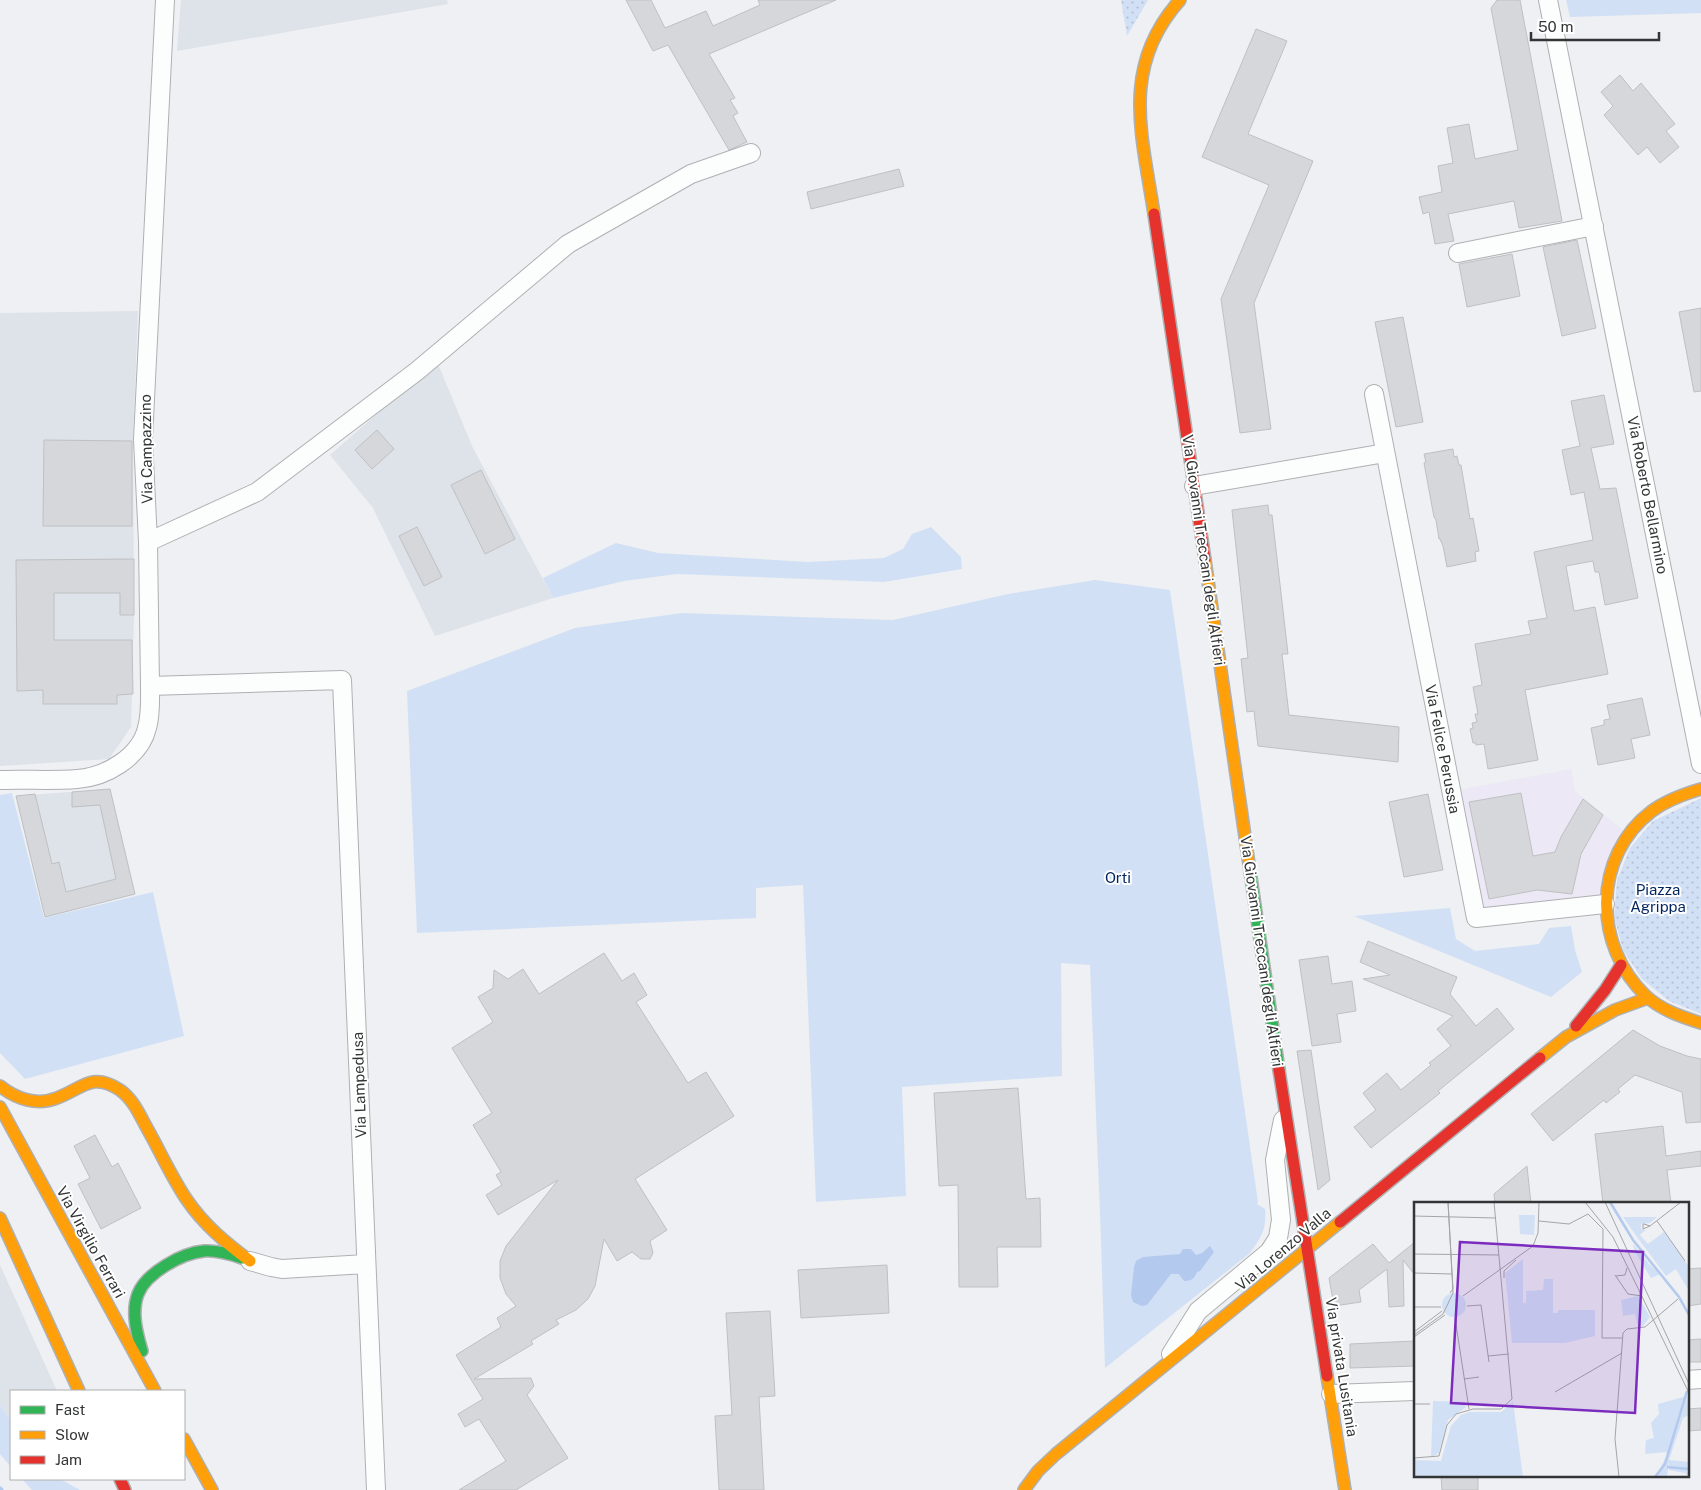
<svg xmlns="http://www.w3.org/2000/svg" width="1701" height="1490" viewBox="0 0 1701 1490" font-family="'Public Sans',sans-serif">
  <style>
    .commercial { fill: #ece8f5 }
    .built { fill: #dee2e9 }
    .green { fill: #d2e0f5 }
    .park { fill: url(#park-dots) }
    .water { fill: #b3c9ed }
    .lines { fill: none; stroke-linecap: round; stroke-linejoin: round }
    .stream { stroke: #b3c9ed; stroke-width: 5 }
    .building { fill: #d6d7da; stroke: #bec0c2 }
    .street-casing { stroke: #afb0b2; stroke-width: 20 }
    .fast-casing { stroke: #afb0b2; stroke-width: 14 }
    .slow-casing { stroke: #afb0b2; stroke-width: 14 }
    .jam-casing { stroke: #afb0b2; stroke-width: 14 }
    .street { stroke: #fcfdfd; stroke-width: 18 }
    .fast { stroke: #30b455; stroke-width: 11 }
    .slow { stroke: #ff9f0a; stroke-width: 11 }
    .jam { stroke: #e5322d; stroke-width: 11 }
    .labels { text-anchor: middle; dominant-baseline: central; stroke-width: 4; stroke-linejoin: round; paint-order: stroke }
    .street-label { font-size: 15px; fill: #333435; stroke: #fff }
    .park-label { font-size: 15px; fill: #00255e; stroke: #fff }
    .inset-river { fill: none; stroke: #b3c9ed; stroke-width: 2.5 }
    .inset-road { fill: none; stroke: #a3a5a7; stroke-width: 1 }
    .view { fill: #7b2cbf; fill-opacity: 0.15; stroke: #7b2cbf; stroke-width: 2.5 }
    .inset-edge { fill: none; stroke: #333435; stroke-width: 2.5 }
  </style>
  <defs>
    <pattern id="park-dots" width="8" height="8" patternUnits="userSpaceOnUse" patternTransform="scale(1.25)"><rect width="8" height="8" fill="#d2e0f5"/><path d="M2 2h.1M6 6h.1" fill="none" stroke="#b5c1d3" stroke-width="1.8" stroke-linecap="round"/></pattern>
  </defs>
  <rect width="100%" height="100%" fill="#eef0f3"/>
  <path class="commercial" d="M1571 769 1575 791 1629 835 1605 904 1476 918 1452 791Z"/>
  <path class="built" d="M181 0H447L448 4 177 51Z
    M138 311 133 441 134 615 131 727 109 759 0 766V313Z
    M438 364 472 446 553 598 435 636 373 508 330 455 413 382Z
    M110 789 135 894 45 917 16 796Z
    M0 1265 57 1391H11V1421L0 1405Z"/>
  <path class="green" d="M1566 0H1701V13L1570 17Z
    M931 527 961 557 962 569 884 582 677 574 624 581 553 598 543 578 616 543 658 553 808 562 884 558 903 549 912 534Z
    M1095 580 1170 590 1258 1202 1257 1204 1265 1209C1267 1230 1261 1237 1250 1253L1105 1368 1101 1239 1090 965 1061 963 1062 1076 902 1087 906 1196 816 1202 803 885 756 888V918L417 933 407 691 575 628 682 613 893 620 1008 594Z
    M12 793 44 918 153 892 184 1036 25 1079 0 1053V795Z
    M1450 908 1456 939 1475 951 1539 944 1549 928 1571 926 1575 950 1582 972 1551 997 1354 916Z
    M0 1405 11 1421V1467L0 1454Z
    M22 1479H60L80 1490H32Z"/>
  <path class="park" d="M1121 0H1148L1127 36Z
    M1701 798V1014L1669 1001 1642 979 1623 950 1614 916 1617 880 1630 848 1653 821Z"/>
  <path class="water" d="M1210 1246 1214 1252 1200 1271 1197 1272C1194 1279 1191 1281 1184 1281L1179 1274H1171L1147 1305 1142 1306 1133 1302 1131 1295 1134 1267 1136 1261 1143 1257 1180 1254 1183 1249H1191L1196 1255 1202 1253Z"/>
  <g class="lines">
    <path class="stream" d="M0 1489 1 1490"/>
  </g>
  <path class="building" d="M626 0H651L665 28 706 11 713 26 760 5 758 0H836L709 54 735 98 730 100 738 113 733 116 747 142 729 150 668 45 653 51Z
    M1497 0H1520L1562 221 1519 228 1514 201 1448 214 1454 241 1435 244 1429 212 1423 214 1419 197 1442 192 1438 166 1453 163 1447 128 1469 124 1475 159 1518 150 1491 8Z
    M1256 29 1287 41 1248 134 1313 161 1254 303 1271 429 1240 433 1221 299 1269 185 1202 157Z
    M1620 75 1633 91 1641 83 1675 124 1666 131 1679 147 1660 163 1647 147 1638 155 1604 115 1613 106 1601 92Z
    M899 169 904 186 811 209 807 192Z
    M1577 240 1596 328 1562 336 1543 247Z
    M1512 254 1520 296 1467 307 1459 264Z
    M1701 308V391L1694 392 1679 312Z
    M1403 317 1423 422 1396 427 1375 322Z
    M1604 395 1614 444 1591 448 1600 489 1616 488 1638 598 1605 605 1599 572H1595L1593 561 1566 566 1574 611 1595 607 1608 674 1525 690 1538 760 1488 769 1484 744 1476 745V743H1473L1470 729 1473 728 1472 723 1477 722 1475 714H1478L1473 687 1482 685 1475 644 1531 634 1528 621 1547 618 1534 552 1593 540 1584 492 1571 495 1562 450 1580 446 1571 401Z
    M377 430 394 449 372 469 355 450Z
    M44 440 132 441V526H43Z
    M1453 449 1454 457 1457 456 1459 465H1461L1470 519 1473 518 1479 551 1475 552 1476 561 1447 567 1443 546 1440 539H1439L1436 520 1434 517 1424 463 1426 462 1424 454Z
    M481 470 515 539 485 554 451 485Z
    M1268 505 1269 515H1272L1288 654H1282L1289 715 1399 727 1398 762 1258 746 1254 711 1247 712 1241 659 1248 658 1232 510Z
    M417 527 442 577 424 586 399 536Z
    M134 559V615H120V593H54V640H132L133 694 117 695V704H43V690L17 691 16 560Z
    M1642 698 1650 735 1631 739 1635 758 1598 765 1591 728 1604 725V720L1610 719 1607 705Z
    M110 789 135 894 45 917 16 796 35 794 52 864 59 862 66 892 116 879 100 805 72 807V792Z
    M1521 793 1533 856 1555 852 1561 837 1583 799 1603 815 1581 854 1572 894 1537 890 1489 899 1469 802Z
    M1428 794 1443 870 1404 877 1389 802Z
    M1368 941 1457 977 1450 994 1476 1026 1497 1008 1514 1029 1438 1091 1440 1093 1371 1148 1354 1127 1376 1110 1363 1093 1387 1073 1401 1090 1431 1065 1429 1063 1451 1046 1437 1029 1453 1016 1363 979 1390 975 1360 962Z
    M604 953 622 981 634 973 647 995 636 1002 688 1083 706 1072 734 1116 635 1179 667 1230 650 1241 653 1253 650 1259H641L632 1252 617 1261 604 1239 595 1286 588 1299 576 1310 556 1320 559 1324 531 1341 533 1344 474 1379 531 1378 534 1386 527 1395 568 1458 516 1490H459L506 1461 479 1419 465 1427 458 1414 483 1399 456 1355 501 1327 497 1318 516 1306 506 1294 500 1278V1261L506 1246 558 1180 498 1215 486 1195 502 1185 496 1175 501 1172 473 1125 492 1113 452 1048 493 1022 478 997 493 988 494 970 508 979 523 969 539 994Z
    M1328 956 1332 984 1352 981 1356 1011 1337 1014 1341 1042 1312 1046 1299 960Z
    M1633 1030 1660 1046 1687 1056 1701 1059V1122L1686 1123 1682 1092 1635 1075 1618 1089 1620 1092 1606 1103 1604 1100 1553 1141 1531 1114Z
    M1311 1050 1330 1180 1318 1190 1297 1051Z
    M1018 1088 1026 1199 1040 1198 1041 1247H997L998 1287H959L958 1185 939 1186 934 1093Z
    M1663 1126 1666 1156 1701 1151V1166L1667 1170 1671 1204H1603L1595 1134Z
    M95 1135 112 1167 118 1163 141 1208 101 1229 78 1184 90 1178 74 1146Z
    M1527 1166 1531 1204H1495L1494 1194Z
    M1415 1242V1275L1403 1260 1404 1306 1389 1307 1387 1269 1359 1290 1361 1302 1334 1306 1329 1278 1373 1244 1389 1263Z
    M887 1265 889 1313 801 1318 798 1270Z
    M1701 1268V1304L1687 1306V1269Z
    M770 1311 775 1396 759 1397 764 1490H719L715 1416 732 1415 726 1313Z
    M1701 1339V1362H1687V1340Z
    M1415 1341V1366L1350 1368V1344Z
    M1701 1408V1430L1687 1431V1409Z
    M1441 1476H1478V1490H1442Z"/>
  <g class="lines">
    <defs>
      <path id="street" d="M1548 0 1701 764
        M1458 253 1594 226
        M1374 394 1476 918 1605 904
        M1194 486 1385 453
        M148 542 257 492 417 371 568 244 691 174 751 153
        M150 686 342 680 376 1490
        M0 780C26 779 51 781 77 779 106 777 140 757 147 728 151 714 150 700 150 686L148 542 143 439 165 0
        M250 1261 271 1267 282 1269 366 1264
        M1171 1354 1198 1311 1269 1252 1278 1238 1281 1220 1275 1160 1283 1120
        M1687 1380 1701 1379
        M1331 1394 1415 1391"/>
      <path id="fast" d="M1250 871 1279 1070
        M142 1351C137 1334 131 1312 138 1294 146 1273 182 1253 204 1251 217 1250 230 1254 242 1258"/>
      <path id="slow" d="M1154 214C1142 134 1120 67 1180 0
        M1205 560 1250 871
        M1701 789C1684 794 1667 800 1652 811 1592 856 1593 946 1646 996 1661 1010 1682 1017 1701 1023
        M1540 1058 1566 1037 1615 1010 1648 998
        M0 1086C16 1099 37 1106 57 1098 82 1089 92 1071 120 1090 134 1100 140 1116 148 1130 161 1153 172 1178 187 1200 204 1225 226 1243 250 1261
        M0 1107 155 1391
        M0 1218 79 1391
        M1327 1376 1345 1490
        M184 1439 212 1490
        M1024 1490 1038 1471 1056 1454 1340 1222"/>
      <path id="jam" d="M1154 214 1205 560
        M1576 1026 1605 990 1621 965
        M1279 1070 1327 1376
        M1340 1222 1540 1058
        M120 1479 125 1490"/>
    </defs>
    <use href="#street" class="street-casing"/>
    <use href="#fast" class="fast-casing"/>
    <use href="#slow" class="slow-casing"/>
    <use href="#jam" class="jam-casing"/>
    <use href="#street" class="street"/>
    <use href="#fast" class="fast"/>
    <use href="#slow" class="slow"/>
    <use href="#jam" class="jam"/>
  </g>
  <g class="labels">
    <g class="street-label">
      <text transform="translate(146 449) rotate(-91)">Via Campazzino</text>
      <text transform="translate(1648 495) rotate(79)">Via Roberto Bellarmino</text>
      <text transform="translate(1204 550) rotate(82)">Via Giovanni Treccani degli Alfieri</text>
      <text transform="translate(1443 749) rotate(79)">Via Felice Perussia</text>
      <text transform="translate(1262 951) rotate(82)">Via Giovanni Treccani degli Alfieri</text>
      <text transform="translate(359 1085) rotate(-92)">Via Lampedusa</text>
      <text transform="translate(91 1242) rotate(61)">Via Virgilio Ferrari</text>
      <text transform="translate(1283 1249) rotate(-40)">Via Lorenzo Valla</text>
      <text transform="translate(1342 1367) rotate(81)">Via privata Lusitania</text>
    </g>
    <g class="park-label">
      <text x="1118" y="877">Orti</text>
      <text x="1658" y="889">Piazza<tspan x="1658" dy="17">Agrippa</tspan></text>
    </g>
  </g>
  <g transform="translate(1414 1202)">
    <rect width="275" height="275" fill="#eef0f3"/>
    <path d="M105 13H121L120 33 106 32ZM209 15H243L236 21 227 22V27L232 28 223 35ZM219 42 235 62 246 72 237 76 221 50ZM109 57V101H112V89L129 88 130 77H139V111H144V108H181V134L151 141H98L91 71ZM224 94 236 115 229 124 224 125 221 112 209 114 207 98ZM273 194 275 213 269 216 255 258 275 260V275L271 271 255 268V260L253 275H245L243 272 253 253 252 250 231 252 232 238 240 236 237 221 245 212 244 202ZM19 199 51 200 52 205 34 218 25 251 17 255Z" fill="#d2e0f5"/>
    <path d="M250 30 275 65V89L262 67 252 74 223 35 226 33 234 42ZM28 103a12 12 0 1 1 24 0a12 12 0 1 1-24 0ZM99 200 109 275H0V258L27 259 37 224 47 213 55 210H87Z" fill="#d2e0f5"/>
    <path class="inset-river" d="M196 0 219 38 265 95 275 113M253 265 275 267M241 275 251 262 273 189"/>
    <path class="inset-road" d="M34 0 39 87 36 91M171 0 199 35 275 191M191 0 275 182M0 14 82 16M125 19 155 22 174 12 189 27 188 136H208M243 19 271 59M229 22H230L236 24 229 27ZM236 24 267 0M0 52 85 53M0 71 38 72M201 73 214 92 228 94M202 74 211 73 213 66M90 76V69L102 58M49 94 119 44 124 31 125 0M53 104 67 103 75 160M0 105H27M41 116 55 207M0 130 28 109M0 133 29 112 39 91 34 0M0 135 31 113M74 154 95 152M50 177 65 175M141 190 208 151M0 202H16M0 256 25 254 33 223 42 212 59 207H87L98 197 80 0M205 275 201 237 209 131 213 127 231 125 264 97"/>
    <path class="view" d="M46 40 229 50 221 211 37 201Z"/>
    <rect width="275" height="275" class="inset-edge"/>
  </g>
  <rect x="10" y="1390" width="175" height="90" fill="#ffffff" stroke="#adaeae"/>
  <rect x="20" y="1406" width="25" height="8" fill="#30b455" stroke="#adaeae"/>
  <text x="55" y="1415" font-size="15" fill="#333435">Fast</text>
  <rect x="20" y="1431" width="25" height="8" fill="#ff9f0a" stroke="#adaeae"/>
  <text x="55" y="1440" font-size="15" fill="#333435">Slow</text>
  <rect x="20" y="1456" width="25" height="8" fill="#e5322d" stroke="#adaeae"/>
  <text x="55" y="1465" font-size="15" fill="#333435">Jam</text>
  <path d="M1531 32v8h128v-8" fill="none" stroke="#333435" stroke-width="2.5"/>
  <text x="1538" y="32" font-size="15" fill="#333435" stroke="#ffffff" stroke-width="4" paint-order="stroke">50 m</text>
</svg>
